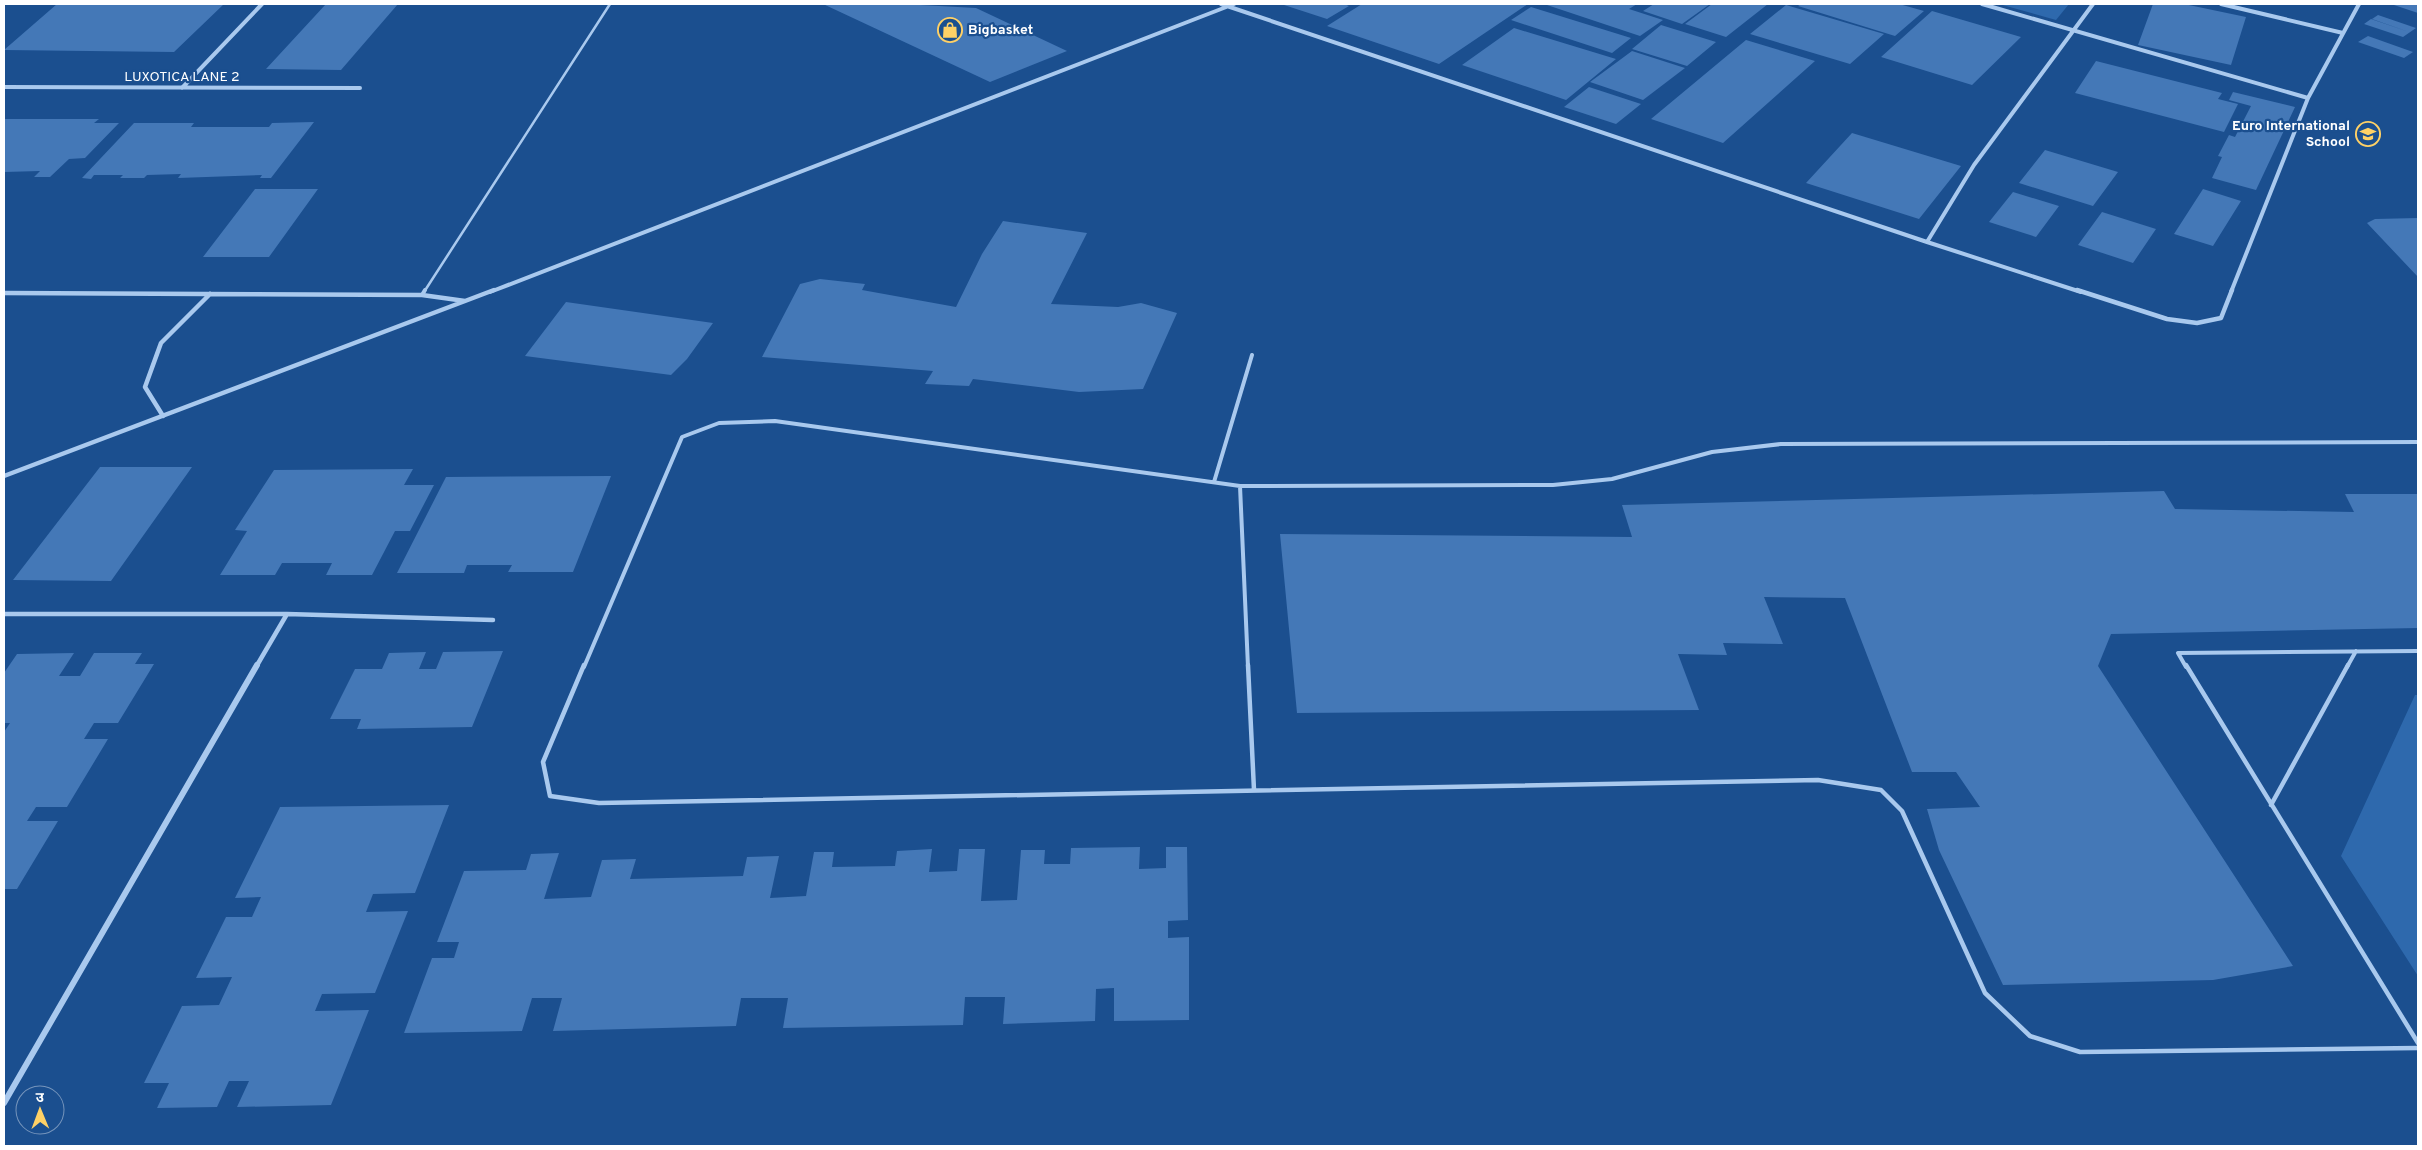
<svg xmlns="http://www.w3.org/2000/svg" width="2422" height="1150" viewBox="0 0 2422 1150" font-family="Overpass,'Noto Sans Devanagari',sans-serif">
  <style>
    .green { fill: #2e69ad }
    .building { fill: #4478b7 }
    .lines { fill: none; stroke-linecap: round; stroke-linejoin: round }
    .lane-far2 { stroke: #a9c9ee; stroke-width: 2.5 }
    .lane-far1 { stroke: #a9c9ee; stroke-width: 4 }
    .lane { stroke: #a9c9ee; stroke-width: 4.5 }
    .street-far2 { stroke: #a9c9ee; stroke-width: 4 }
    .street-far1 { stroke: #a9c9ee; stroke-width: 4.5 }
    .street { stroke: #a9c9ee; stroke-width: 6 }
    .labels { text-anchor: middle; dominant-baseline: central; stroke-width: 4.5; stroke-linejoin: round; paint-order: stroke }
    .far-poi-label { font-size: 14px; font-weight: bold; fill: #fff; stroke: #1b4f8f; text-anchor: start }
    .far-street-label { font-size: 14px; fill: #fff; stroke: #1b4f8f }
  </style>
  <rect width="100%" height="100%" fill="#1b4f8f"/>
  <path class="green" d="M1999 4H2069L2056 20Z
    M2415 695H2418V976L2341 856Z"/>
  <path class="building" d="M57 4H224L174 52 4 50Z
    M326 4H398L341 70 266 69Z
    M823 4H902L976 8 1067 51 990 82Z
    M1281 4H1344L1349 6 1327 19Z
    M1362 4H1528L1439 64 1327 26Z
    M1544 4H1637L1629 9 1663 20 1640 36Z
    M1654 4H1710L1682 24 1643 11Z
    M1712 4H1768L1726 37 1685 24Z
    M1801 4H1899L1924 11 1895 36 1798 6Z
    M2153 4H2184L2246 17 2231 65 2138 45Z
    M2391 4H2418V13Z
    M1786 5 1884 34 1850 64 1750 34Z
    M1531 7 1631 38 1612 53 1511 20Z
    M1932 11 2021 37 1972 85 1881 57Z
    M2378 15 2416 28 2403 37 2364 24 2371 19 2409 32 2372 19Z
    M1661 25 1716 42 1687 66 1632 49Z
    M1514 28 1616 59 1566 100 1462 65Z
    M2368 36 2413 52 2404 58 2358 42Z
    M1746 40 1815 61 1723 143 1651 119Z
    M1632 51 1685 68 1643 100 1590 82Z
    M2096 61 2222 93 2218 99 2238 104 2224 132 2075 93Z
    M1589 87 1641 104 1616 124 1564 107Z
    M2233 92 2295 107 2256 190 2212 178 2222 157 2218 156 2229 135 2235 137 2251 106 2229 100Z
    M5 119H99L94 123H119L85 158 69 159 50 177H34L40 171 4 172Z
    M314 122 271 178H260L262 175 178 178 181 174 147 175 144 178H120L123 175H94L91 179 82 178 134 123H194L191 127H269L272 123Z
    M1852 133 1961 166 1919 219 1806 183Z
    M2045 150 2118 172 2093 206 2019 183Z
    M255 189H318L269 257H203Z
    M2203 189 2241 201 2213 246 2174 234Z
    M2013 192 2059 206 2036 237 1989 222Z
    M2102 212 2156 229 2133 263 2078 245Z
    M2418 218V277L2367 223 2375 219Z
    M1003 221 1087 233 1051 304 1118 307 1141 303 1177 313 1143 389 1079 392 973 379 969 386 925 384 933 371 762 357 800 284 820 279 865 284 862 290 956 307 982 254Z
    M566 302 713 323 687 359 671 375 525 356Z
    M100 467H192L111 581 13 580Z
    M413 469 404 485H434L410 531H395L372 575H326L332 563H282L275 575H220L247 531 235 530 274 470Z
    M611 476 573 572H508L512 565H467L464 573H397L446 477Z
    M2164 491 2175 509 2354 512 2345 494H2418V628L2111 634 2098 666 2293 966 2213 980 2003 985 1939 850 1927 809 1980 807 1956 772H1912L1845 598 1764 597 1783 644 1723 643 1727 655 1678 654 1699 710 1297 713 1280 534 1632 537 1622 505Z
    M503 651 472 727 357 729 361 719H330L355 669H382L389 653 426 652 419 669H436L443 652Z
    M74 653 59 676H80L94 653H142L135 664H154L118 723H94L84 739H108L67 807H36L27 821H58L17 889H4V732L10 723H4V673L17 654Z
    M449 805 415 893 373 894 366 912 408 911 375 993 322 994 315 1011 369 1010 331 1105 237 1107 249 1081H229L217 1107 157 1108 169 1083H144L182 1006 219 1005 232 977 196 978 226 917H252L261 897 235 898 280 807Z
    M1140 847 1139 869 1166 868V847H1187L1188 920 1168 921V938L1189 937V1020L1114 1021V988L1096 989 1095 1021 1003 1024 1005 997H965L963 1025 783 1028 788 998H741L736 1026 553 1031 562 998H532L522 1031 404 1033 432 958H454L459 942H437L464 871 526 870 531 854 559 853 544 899 591 897 602 860 636 859 630 879 743 876 747 857 779 856 770 898 806 896 814 852H834L832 867 895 866 897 851 932 849 929 872 957 871 959 849H985L981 901 1017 900 1021 850H1045L1044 864H1070L1071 848Z"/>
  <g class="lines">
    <path class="lane-far2" d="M424 292 610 4"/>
    <path class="lane-far1" d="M422 295 425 290
      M1214 482 1252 355
      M1240 486 1248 667
      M584 667 682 437 719 423 775 421 1240 486 1553 485 1612 479 1712 452 1781 444 2418 442
      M2186 667 2178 653 2418 651
      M2347 667 2356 651"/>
    <path class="lane" d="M584 665 543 762 550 796 599 803 1818 780 1881 790 1902 811 1985 993 2030 1036 2080 1052 2418 1048
      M1248 665 1254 790
      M2186 665 2418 1043
      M2271 805 2348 665"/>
    <path class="street-far2" d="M1221 4 1927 242 2081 292
      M1982 4 2308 98
      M2221 4 2343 33
      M4 87 360 88
      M182 88 262 4
      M1927 242 1974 165 2093 4
      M490 292 1234 4
      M2231 292 2308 98 2359 4"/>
    <path class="street-far1" d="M2077 290 2167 319 2197 323 2221 318 2232 290
      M4 293 422 295 465 301
      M163 416 145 387 161 343 210 294
      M4 476 494 290
      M4 614H287L493 620
      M256 667 287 614"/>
    <path class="street" d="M4 1103 257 665"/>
  </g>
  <defs>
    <symbol id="shop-ring" viewBox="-11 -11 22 22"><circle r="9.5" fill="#1b4f8f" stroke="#ffd166" stroke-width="1.5"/><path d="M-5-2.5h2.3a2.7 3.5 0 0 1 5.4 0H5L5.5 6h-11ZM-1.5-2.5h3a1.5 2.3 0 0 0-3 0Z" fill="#ffd166"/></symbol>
    <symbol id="school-ring" viewBox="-11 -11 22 22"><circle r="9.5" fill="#1b4f8f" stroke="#ffd166" stroke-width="1.5"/><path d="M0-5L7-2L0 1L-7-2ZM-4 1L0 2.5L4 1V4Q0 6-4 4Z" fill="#ffd166"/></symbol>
  </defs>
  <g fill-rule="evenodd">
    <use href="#shop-ring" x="936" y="16" width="28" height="28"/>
    <use href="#school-ring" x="2354" y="120" width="28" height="28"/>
  </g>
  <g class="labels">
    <g class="far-poi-label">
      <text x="968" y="30">Bigbasket</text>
      <text x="2350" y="126" text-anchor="end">Euro International<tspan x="2350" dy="16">School</tspan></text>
    </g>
    <g class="far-street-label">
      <text x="182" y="77">LUXOTICA LANE 2</text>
    </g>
  </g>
  <rect width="2422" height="1150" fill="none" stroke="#ffffff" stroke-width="10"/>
  <g transform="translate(40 1110) rotate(359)"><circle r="24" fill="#1b4f8f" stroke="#7695bc"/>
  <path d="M0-4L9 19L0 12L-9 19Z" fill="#ffd166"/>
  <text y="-8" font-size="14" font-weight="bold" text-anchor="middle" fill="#ffffff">उ</text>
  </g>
</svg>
